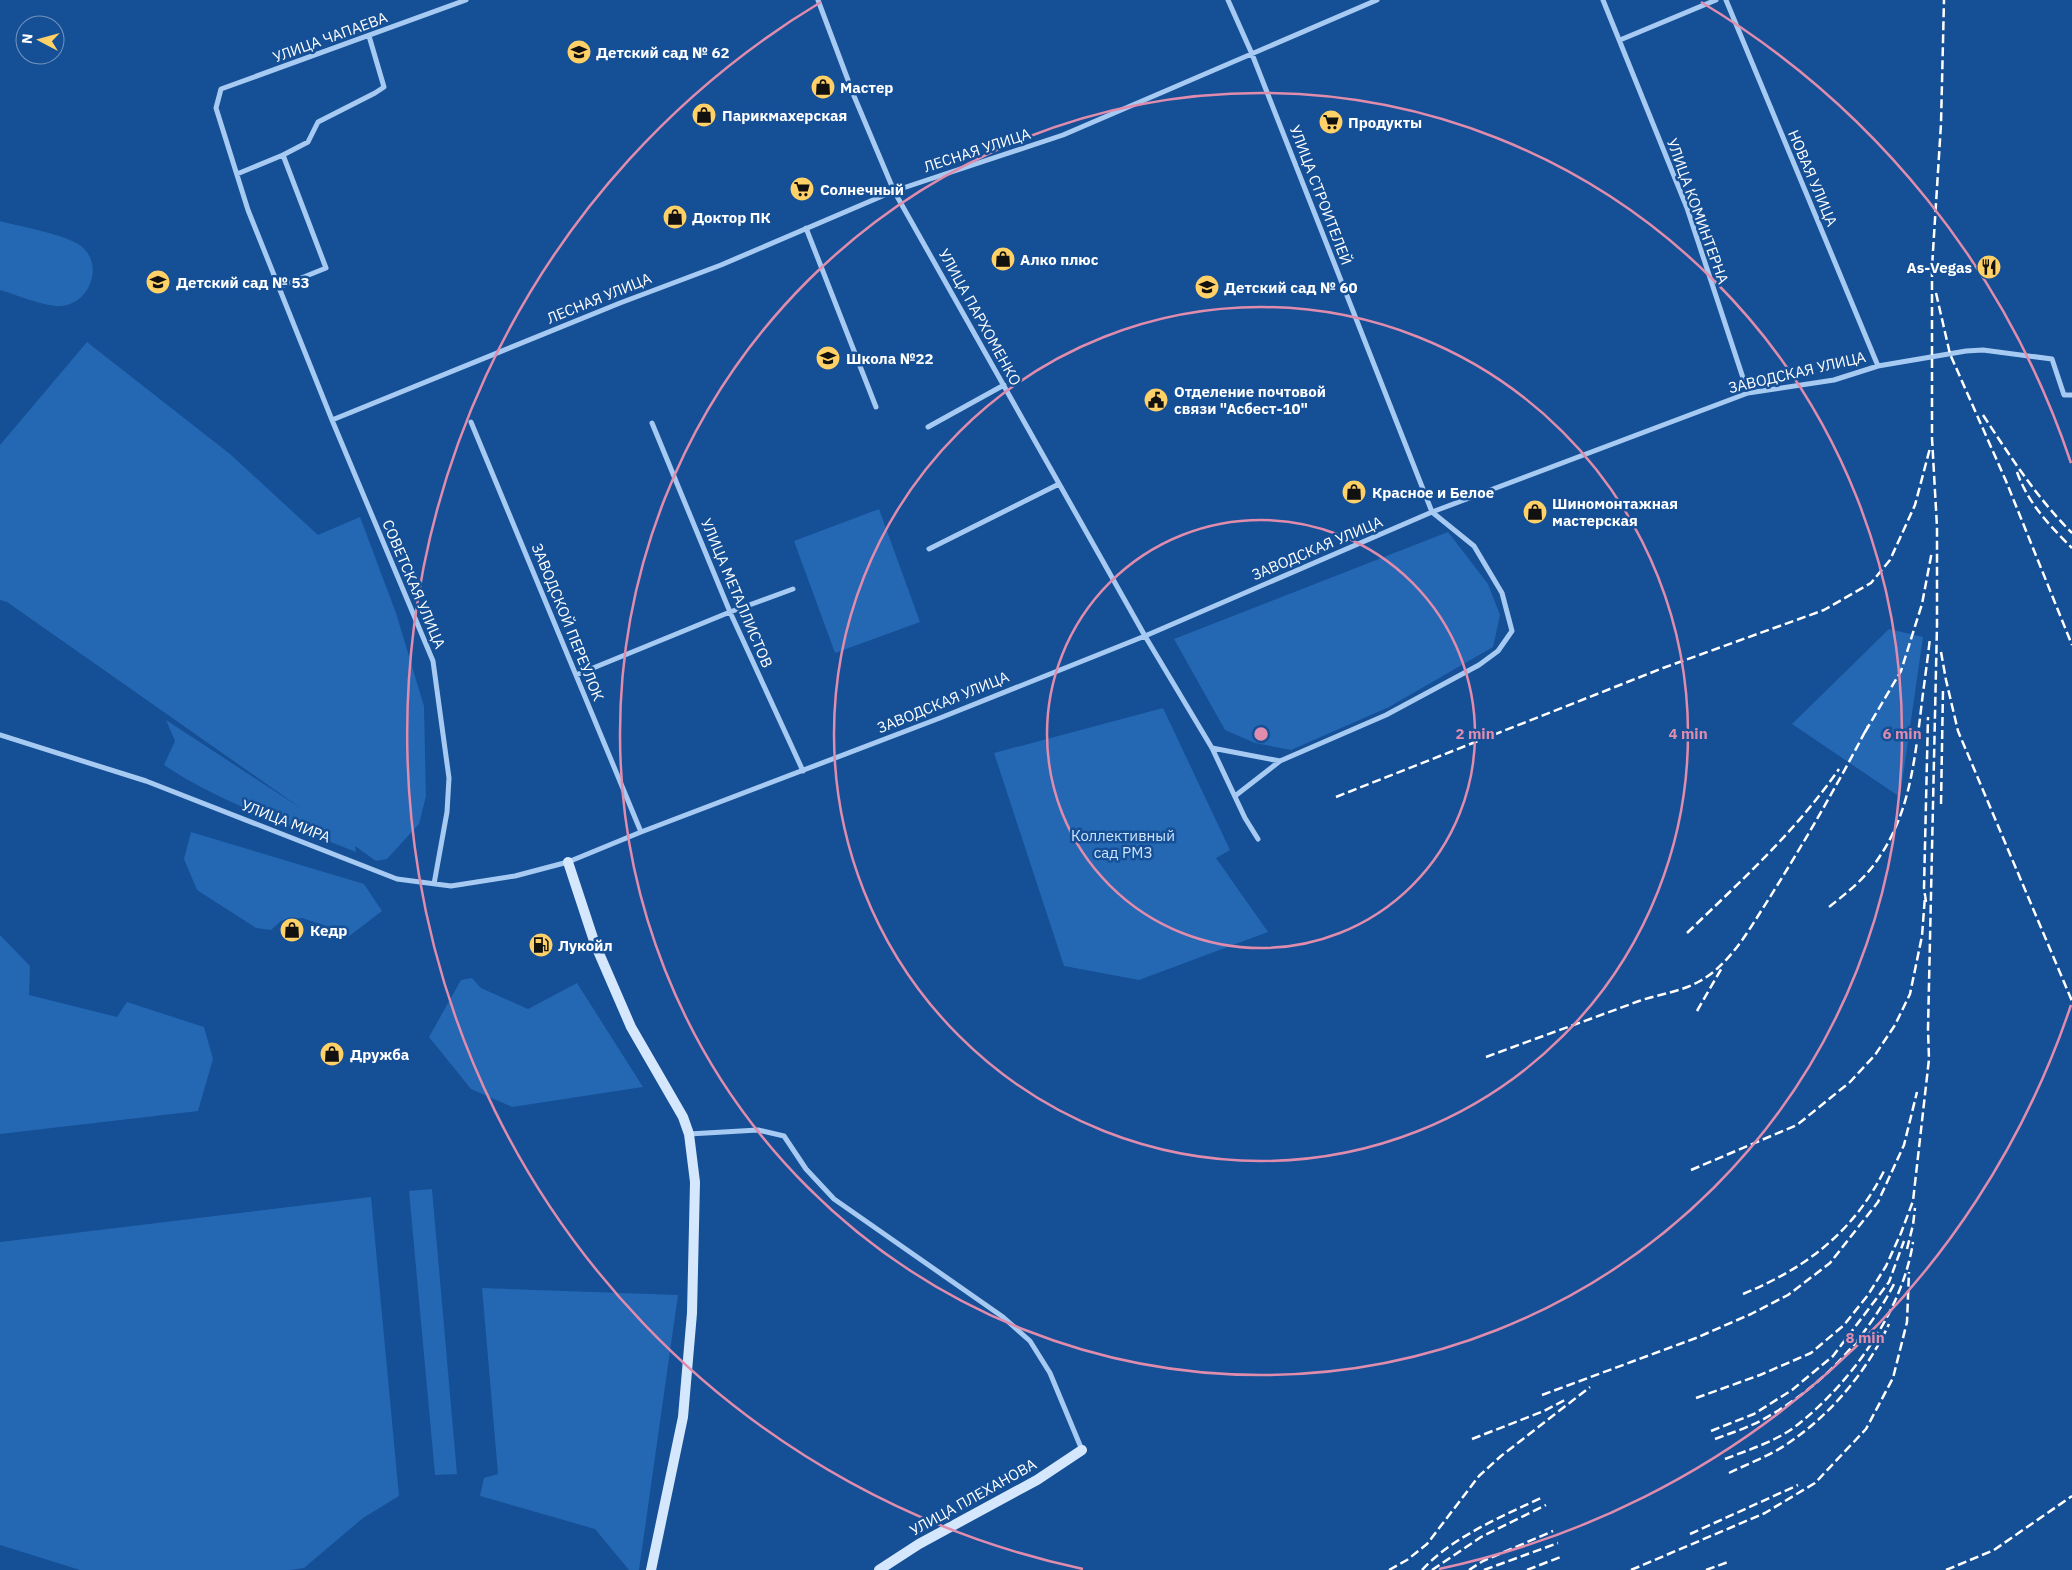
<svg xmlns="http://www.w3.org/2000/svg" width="2072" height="1570" viewBox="0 0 2072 1570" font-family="'IBM Plex Sans',sans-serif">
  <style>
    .green { fill: #2467b3 }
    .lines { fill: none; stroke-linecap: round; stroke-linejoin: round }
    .street { stroke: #a6caf2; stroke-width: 5 }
    .secondary { stroke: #d5e7fc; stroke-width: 10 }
    .rail { stroke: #fff; stroke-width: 2.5; stroke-dasharray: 9 4; stroke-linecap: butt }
    .ring { fill: none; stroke: #e08cad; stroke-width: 2.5 }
    .labels { text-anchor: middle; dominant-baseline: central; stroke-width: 5; stroke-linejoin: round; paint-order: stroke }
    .street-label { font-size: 15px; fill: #fff; stroke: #154f96 }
    .poi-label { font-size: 15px; font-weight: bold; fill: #fff; stroke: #154f96; text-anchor: start }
    .park-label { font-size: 15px; fill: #cee4fc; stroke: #154f96 }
    .centre { fill: #e08cad; stroke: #154f96; stroke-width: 2.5 }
    .ring-label { font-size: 15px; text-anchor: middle; font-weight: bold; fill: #e08cad; stroke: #154f96; stroke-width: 5; stroke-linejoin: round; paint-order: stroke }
  </style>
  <rect width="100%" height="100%" fill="#154f96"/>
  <path class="green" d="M0 221C22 227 59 233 78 244 106 261 91 305 60 306 42 306 17 295 0 290Z
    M87 342 230 454 318 535 360 517 396 613 424 706 426 796 419 824 387 859 376 861 355 846 356 852C291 826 222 804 164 765L175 741 166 720 302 809 7 602 0 600V445Z
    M879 509 920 622 835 653 794 541Z
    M1448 532 1488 584 1500 615 1493 647 1389 707 1291 750 1255 743 1225 730 1174 639Z
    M1889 629 1923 637 1900 797 1792 724Z
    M1163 708 1230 850 1216 858 1268 932 1139 980 1064 966 994 753Z
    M191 832 364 884 382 911 348 937 338 934 330 927 302 918 281 921 271 930 256 928 197 890 184 859Z
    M0 935 30 966 29 995 117 1017 127 1002 204 1027 213 1059 198 1111 0 1134Z
    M472 978 481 988 528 1009 577 983 643 1087 512 1107 471 1089 429 1037 461 980Z
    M432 1189 457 1474 435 1475 409 1191Z
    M371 1197 399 1496 363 1518 304 1568 290 1570H80L0 1545V1242Z
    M482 1288 678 1295 639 1570H629L595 1529 480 1496 484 1478 498 1474Z"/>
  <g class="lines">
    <path class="street" d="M818 0 854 96 894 191 1145 636 1212 748 1245 818 1258 839
      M1603 0 1687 208 1748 393
      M1726 0 1878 366
      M1620 40 1716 0
      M283 155 308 142 318 122 375 93 384 87 369 36
      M237 174 283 155 326 268 279 287
      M806 228 876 407
      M332 420 620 303 721 265 894 191 1063 135 1377 0
      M471 422 641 832
      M652 423 730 612 803 771
      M928 427 1004 385
      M929 549 1059 484
      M576 675 730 612 793 589
      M0 735 146 781 397 879 451 886 515 876 568 862 641 832 940 718 1145 636 1432 512 1748 393 1834 380 1878 366 1966 351 1983 350 2052 359 2064 395H2072
      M1212 748 1280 761 1386 715 1479 665 1498 651 1512 631 1502 593 1474 546 1432 512 1252 54 1228 0
      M1235 796 1280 761
      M434 884 447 812 449 778 433 661 332 420 248 210 216 108 221 89 466 0
      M689 1134 758 1130 784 1136 806 1169 834 1199 1003 1317 1030 1341 1050 1373 1082 1450"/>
    <path class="secondary" d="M568 862 595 944 631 1027 683 1117 689 1134 695 1182 692 1313 683 1417 651 1570
      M879 1570 919 1544 1037 1480 1082 1450"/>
    <path class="rail" d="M1936 293 1950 354 2006 481 2072 645
      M1983 415C2010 456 2037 498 2072 533
      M2017 472C2028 503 2049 525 2072 548
      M1941 652 1946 680 1958 731 2072 1001
      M1865 732 1901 671 1922 604 1932 551
      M1336 797 1663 668 1824 610 1871 583 1890 560 1915 505 1930 448
      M1941 804 1943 689
      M1926 902 1924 888 1928 717
      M1829 907C1848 892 1867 877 1880 856 1908 814 1914 766 1920 718 1923 691 1927 665 1930 638
      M1687 933C1741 881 1796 831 1839 769
      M1697 1011 1723 966
      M1486 1057C1537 1038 1588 1020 1639 1001 1659 994 1681 992 1700 981 1732 963 1751 926 1770 897 1805 841 1838 784 1868 726
      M1691 1170 1797 1125 1850 1082 1875 1055 1895 1025 1910 994 1922 936 1925 896
      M1907 1249 1913 1225 1915 1208
      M1743 1294C1806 1268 1854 1232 1885 1169
      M1542 1395 1696 1338 1751 1314 1788 1295 1830 1263 1878 1202 1904 1145 1917 1092
      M1696 1398 1760 1375 1811 1353 1844 1325 1868 1295 1886 1266 1901 1233 1913 1201 1929 1059 1928 1029 1937 625V527L1932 438V267L1941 124 1944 0
      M1711 1431 1754 1414 1792 1390 1833 1356 1889 1282 1904 1241
      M1472 1439 1544 1411 1565 1400
      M1715 1439C1731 1433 1747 1428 1762 1420 1819 1389 1864 1342 1894 1284
      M1725 1459C1751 1449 1780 1440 1801 1422 1853 1380 1903 1309 1913 1242
      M1729 1473C1747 1464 1767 1457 1784 1446 1830 1416 1866 1373 1889 1324
      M1690 1534 1798 1485
      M1389 1570 1407 1560 1427 1544 1479 1476 1501 1456 1590 1387
      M1422 1570C1452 1537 1503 1516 1543 1497
      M1432 1570 1481 1537 1546 1505
      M1469 1570 1483 1561 1553 1531
      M1484 1570 1558 1543
      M1527 1570 1563 1556
      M1631 1570 1765 1513 1815 1483 1866 1429 1893 1378 1907 1322 1909 1272
      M1706 1570 1728 1562
      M1946 1570 1994 1550 2072 1496"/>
  </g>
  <g class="ring">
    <circle cx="1261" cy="734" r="214"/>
    <circle cx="1261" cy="734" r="427"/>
    <circle cx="1261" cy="734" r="641"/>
    <path d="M2071 1005A854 854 0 0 1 1439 1569M1083 1569A854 854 0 0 1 821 2M1701 2A854 854 0 0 1 2071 463"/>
  </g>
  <defs>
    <symbol id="school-disc" viewBox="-11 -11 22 22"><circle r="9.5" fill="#ffd167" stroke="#154f96"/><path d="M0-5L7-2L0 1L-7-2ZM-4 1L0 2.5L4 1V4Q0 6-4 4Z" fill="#111"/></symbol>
    <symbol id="shop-disc" viewBox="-11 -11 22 22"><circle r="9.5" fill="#ffd167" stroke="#154f96"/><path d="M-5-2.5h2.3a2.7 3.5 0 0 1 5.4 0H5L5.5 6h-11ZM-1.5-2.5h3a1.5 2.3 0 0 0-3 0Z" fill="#111"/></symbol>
    <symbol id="supermarket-disc" viewBox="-11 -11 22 22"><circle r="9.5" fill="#ffd167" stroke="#154f96"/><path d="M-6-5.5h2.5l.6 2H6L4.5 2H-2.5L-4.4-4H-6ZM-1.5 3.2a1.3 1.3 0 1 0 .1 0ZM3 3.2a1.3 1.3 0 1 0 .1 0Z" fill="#111"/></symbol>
    <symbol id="restaurant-disc" viewBox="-11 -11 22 22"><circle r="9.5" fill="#ffd167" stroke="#154f96"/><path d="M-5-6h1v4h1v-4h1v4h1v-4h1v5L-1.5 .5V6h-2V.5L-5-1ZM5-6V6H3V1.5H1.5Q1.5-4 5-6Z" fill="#111"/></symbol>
    <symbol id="civic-disc" viewBox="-11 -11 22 22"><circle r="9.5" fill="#ffd167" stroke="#154f96"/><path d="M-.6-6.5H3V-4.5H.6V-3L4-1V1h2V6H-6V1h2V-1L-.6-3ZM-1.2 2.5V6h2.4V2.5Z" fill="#111"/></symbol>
    <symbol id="fuel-disc" viewBox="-11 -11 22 22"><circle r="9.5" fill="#ffd167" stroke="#154f96"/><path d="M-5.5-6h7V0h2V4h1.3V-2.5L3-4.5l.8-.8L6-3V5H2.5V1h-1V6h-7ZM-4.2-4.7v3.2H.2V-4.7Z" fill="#111"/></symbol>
  </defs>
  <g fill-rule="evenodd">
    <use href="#school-disc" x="565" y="38" width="28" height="28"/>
    <use href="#shop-disc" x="809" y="73" width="28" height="28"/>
    <use href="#shop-disc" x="690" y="101" width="28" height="28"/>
    <use href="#supermarket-disc" x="1317" y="108" width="28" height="28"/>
    <use href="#supermarket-disc" x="788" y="175" width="28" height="28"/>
    <use href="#shop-disc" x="661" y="203" width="28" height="28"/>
    <use href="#shop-disc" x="989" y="245" width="28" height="28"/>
    <use href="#restaurant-disc" x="1975" y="253" width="28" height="28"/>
    <use href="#school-disc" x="144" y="268" width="28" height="28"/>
    <use href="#school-disc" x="1193" y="273" width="28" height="28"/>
    <use href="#school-disc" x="814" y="344" width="28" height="28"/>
    <use href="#civic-disc" x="1142" y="386" width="28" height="28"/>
    <use href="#shop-disc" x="1340" y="478" width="28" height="28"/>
    <use href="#shop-disc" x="1521" y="498" width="28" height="28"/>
    <use href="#shop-disc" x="278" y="916" width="28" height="28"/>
    <use href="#fuel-disc" x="527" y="931" width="28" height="28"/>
    <use href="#shop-disc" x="318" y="1040" width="28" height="28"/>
  </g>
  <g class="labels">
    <g class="street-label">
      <text transform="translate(330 37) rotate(-20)">УЛИЦА ЧАПАЕВА</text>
      <text transform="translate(977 150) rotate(-18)">ЛЕСНАЯ УЛИЦА</text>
      <text transform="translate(1813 178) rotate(67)">НОВАЯ УЛИЦА</text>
      <text transform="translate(1321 195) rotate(69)">УЛИЦА СТРОИТЕЛЕЙ</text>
      <text transform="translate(1698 211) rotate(70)">УЛИЦА КОМИНТЕРНА</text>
      <text transform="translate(599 298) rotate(-22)">ЛЕСНАЯ УЛИЦА</text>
      <text transform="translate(980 317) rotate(61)">УЛИЦА ПАРХОМЕНКО</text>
      <text transform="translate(1797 372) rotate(-13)">ЗАВОДСКАЯ УЛИЦА</text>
      <text transform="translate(1317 548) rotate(-23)">ЗАВОДСКАЯ УЛИЦА</text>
      <text transform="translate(414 584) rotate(67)">СОВЕТСКАЯ УЛИЦА</text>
      <text transform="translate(737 593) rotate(67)">УЛИЦА МЕТАЛЛИСТОВ</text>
      <text transform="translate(568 622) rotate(68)">ЗАВОДСКОЙ ПЕРЕУЛОК</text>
      <text transform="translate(943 702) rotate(-22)">ЗАВОДСКАЯ УЛИЦА</text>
      <text transform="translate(286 821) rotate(21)">УЛИЦА МИРА</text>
      <text transform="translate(973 1497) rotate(-29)">УЛИЦА ПЛЕХАНОВА</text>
    </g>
    <g class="poi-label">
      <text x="596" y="52">Детский сад № 62</text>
      <text x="840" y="87">Мастер</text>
      <text x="722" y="115">Парикмахерская</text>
      <text x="1348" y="122">Продукты</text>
      <text x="820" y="189">Солнечный</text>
      <text x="692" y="217">Доктор ПК</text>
      <text x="1020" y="259">Алко плюс</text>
      <text x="1972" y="267" text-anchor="end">As-Vegas</text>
      <text x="176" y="282">Детский сад № 53</text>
      <text x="1224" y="287">Детский сад № 60</text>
      <text x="846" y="358">Школа №22</text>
      <text x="1174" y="391">Отделение почтовой<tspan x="1174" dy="17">связи "Асбест-10"</tspan></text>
      <text x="1372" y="492">Красное и Белое</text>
      <text x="1552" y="503">Шиномонтажная<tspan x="1552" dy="17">мастерская</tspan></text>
      <text x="310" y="930">Кедр</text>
      <text x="558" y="945">Лукойл</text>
      <text x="350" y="1054">Дружба</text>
    </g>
    <g class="park-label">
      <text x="1123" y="835">Коллективный<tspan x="1123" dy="17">сад РМЗ</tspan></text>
    </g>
  </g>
  <circle cx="1261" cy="734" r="8" class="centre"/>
  <g class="ring-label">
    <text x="1475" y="739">2 min</text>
    <text x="1688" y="739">4 min</text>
    <text x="1902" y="739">6 min</text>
    <text x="1865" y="1343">8 min</text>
  </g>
  <g transform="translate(40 40) rotate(276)"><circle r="24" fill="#154f96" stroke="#7395c0"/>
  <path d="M0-4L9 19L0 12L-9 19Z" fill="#ffd167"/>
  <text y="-8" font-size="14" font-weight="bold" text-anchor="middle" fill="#ffffff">N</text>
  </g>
</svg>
